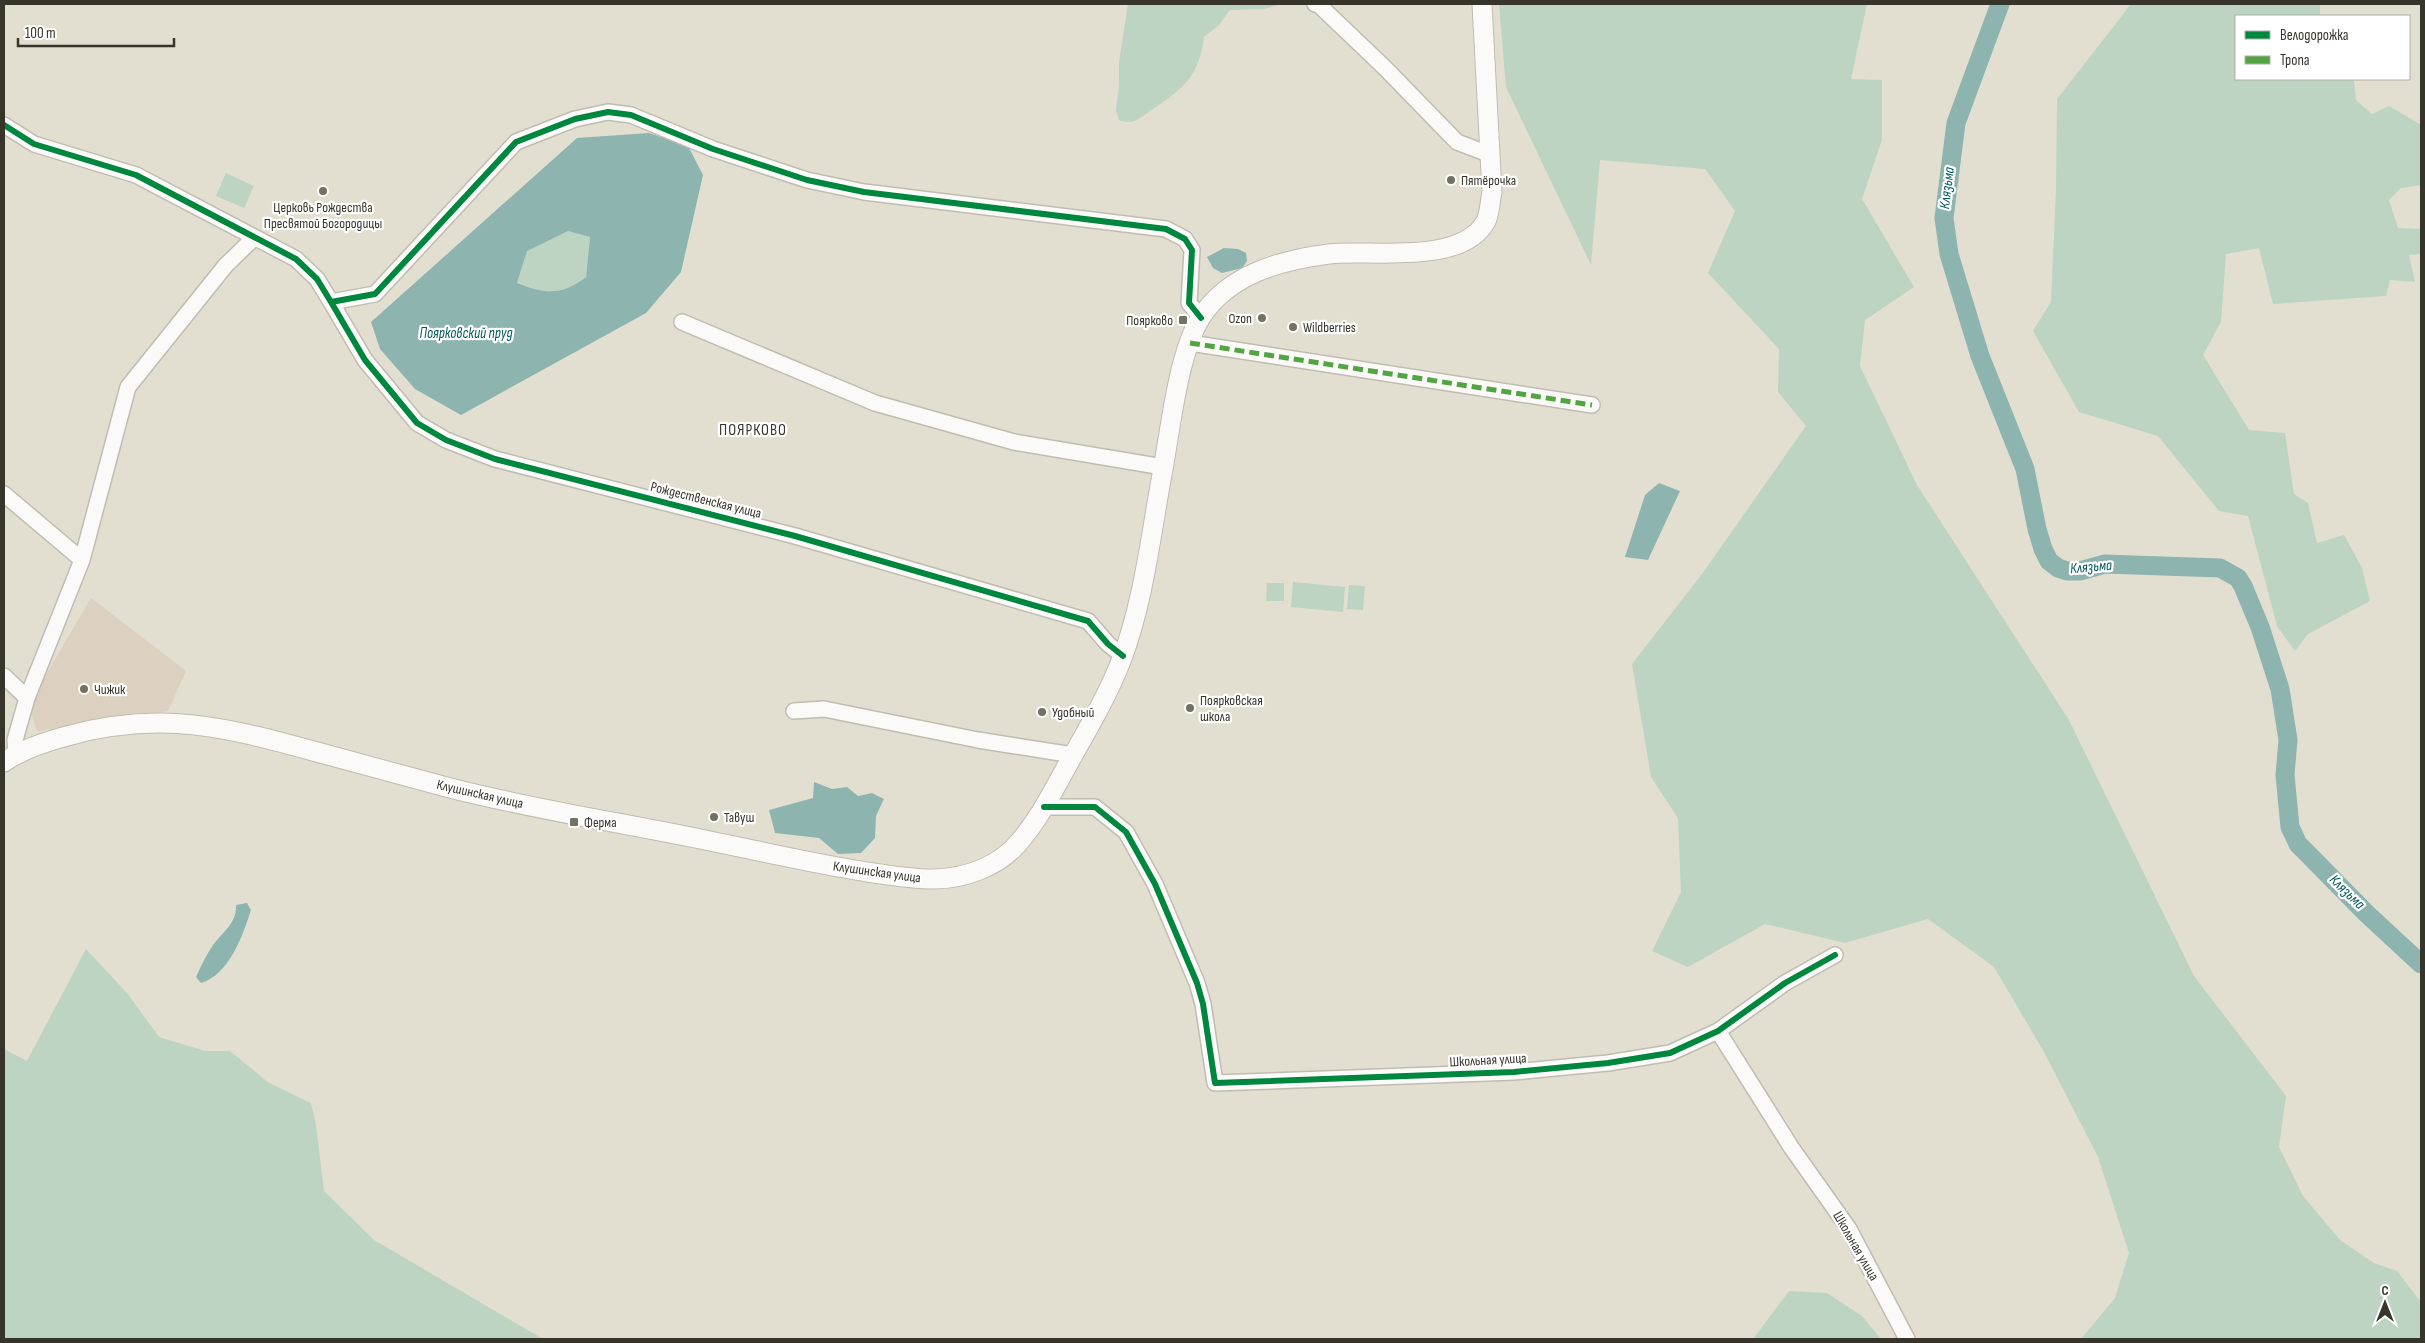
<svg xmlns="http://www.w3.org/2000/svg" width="2425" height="1343" viewBox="0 0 2425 1343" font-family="'Sofia Sans Condensed',sans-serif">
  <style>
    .commercial { fill: #dcd0c0 }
    .green { fill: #bcd4c1 }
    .water { fill: #8eb4b0; fill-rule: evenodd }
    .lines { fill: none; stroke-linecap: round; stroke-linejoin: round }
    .river { stroke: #8eb4b0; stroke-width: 19 }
    .minor-casing { stroke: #bfbdb1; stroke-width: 18 }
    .major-casing { stroke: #bfbdb1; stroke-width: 21 }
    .minor { stroke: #fbfaf8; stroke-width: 15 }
    .major { stroke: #fbfaf8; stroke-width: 19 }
    .quiet { stroke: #53a543; stroke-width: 5; stroke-dasharray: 10 5; stroke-linecap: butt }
    .cycleway-casing { stroke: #fff; stroke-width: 9 }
    .cycleway { stroke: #00873e; stroke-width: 6 }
    .poi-dot { fill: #737064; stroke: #fff; stroke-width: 2 }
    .labels { text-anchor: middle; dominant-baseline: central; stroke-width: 4.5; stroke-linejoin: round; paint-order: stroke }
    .poi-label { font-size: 14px; fill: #37352a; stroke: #fff; text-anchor: start }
    .street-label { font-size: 14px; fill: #37352a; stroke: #fff }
    .water-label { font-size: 15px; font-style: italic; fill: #055a5c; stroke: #fff }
    .quarter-label { font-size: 16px; letter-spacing: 1px; fill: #37352a; stroke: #fff }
  </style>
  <rect width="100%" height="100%" fill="#e2dfd0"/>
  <path class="commercial" d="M91 598 186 671 168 711 37 731 30 710 36 692Z"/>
  <path class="green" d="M1128 4H1282L1264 9 1230 10 1219 25 1204 37C1199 76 1184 88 1153 109 1140 117 1135 126 1119 120L1116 110 1119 85V62Z
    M1499 4H1867L1851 79 1882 80V140L1862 199 1914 287 1865 320 1860 366 1917 485 2069 720 2194 976 2286 1096 2279 1147 2303 1196 2340 1240 2374 1263 2397 1271 2421 1302V1339H2081L2115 1298 2129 1253 2098 1157 2044 1052 1994 967 1928 919 1845 943 1765 924 1688 967 1652 951 1681 892 1678 818 1651 777 1632 664 1702 574 1806 426 1778 392 1779 349 1708 273 1735 211 1705 169 1600 160 1591 265 1506 87Z
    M2131 4H2320V16H2236V79H2349L2354 81 2356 100 2372 114 2389 106 2421 125V185L2401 188 2389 200 2398 228 2421 229V254L2409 255 2415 282 2390 280 2386 296 2273 304 2259 248 2226 254 2221 322 2203 355 2249 430 2285 433 2294 494 2308 503 2317 543 2344 535 2362 568 2370 601 2308 634 2295 651 2277 626 2248 516 2219 511 2158 436 2079 412 2033 331 2051 302 2056 190 2057 99Z
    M226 173 254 186 244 208 216 196Z
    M568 231 590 237 586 277C560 296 545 294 517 283L527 250Z
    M1293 582 1345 587 1343 612 1291 607Z
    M1267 583H1284V601H1266Z
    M1349 585 1365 586 1363 610 1347 609Z
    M86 949 127 993 159 1037 205 1051H230L269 1083 311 1103 316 1125 324 1191 374 1240 543 1339H4V1049L27 1061Z
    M1789 1291 1827 1293 1862 1316 1881 1339H1753Z"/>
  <path class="water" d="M649 133 688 146 703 175 681 272 646 313 461 415 415 389 380 349 371 322 577 138ZM568 231 590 237 586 277C561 296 545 294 517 283L527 251Z
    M1224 248 1238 249 1246 253 1247 261 1242 268 1222 273 1213 268 1207 257Z
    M1659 483 1680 491 1648 560 1625 557 1645 495Z
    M814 782 832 789 847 787 858 796 872 793 884 799 876 816 875 838 861 853 838 854 819 838 775 833 769 810 813 798Z
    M247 903 251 910C243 935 229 975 201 983L196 977C201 966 206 955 213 945 223 932 237 923 236 905Z"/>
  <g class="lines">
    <path class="river" d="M2000 4 1956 123 1944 218 1949 254 1980 356 2025 469 2037 529 2043 549 2049 561 2058 568 2067 571H2080L2105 564 2220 568 2238 578 2243 586 2260 627 2280 689 2288 740 2285 775 2290 827 2298 844 2367 914 2421 964"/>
    <defs>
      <path id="minor" d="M1315 4 1319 5 1385 68 1457 142 1491 155
        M4 125 34 144 136 175 296 259 317 279 331 302 375 294 516 142 575 119 608 112 631 115 713 149 807 180 864 192 1166 229 1185 239 1192 250 1189 303 1201 318
        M331 302 365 360 417 423 446 440 495 459 795 536 1088 621 1108 644 1123 656
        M682 322 875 403 1014 442 1163 467
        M1190 343 1592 405
        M4 494 82 560
        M4 676 27 698
        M794 711 824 709 978 740 1073 755
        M16 754 15 740 27 698 82 560 128 387 226 265 254 238
        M1044 807H1095L1126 832 1155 884 1197 983 1203 1004 1215 1083 1514 1072 1608 1063 1670 1053 1718 1031 1785 983 1835 955
        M1718 1031 1791 1147 1849 1229 1907 1339"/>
      <path id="major" d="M4 762C23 749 44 742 67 736 162 710 225 727 317 752 362 764 406 776 450 788 536 810 624 823 710 841 759 851 807 862 855 870 881 874 907 879 933 879 965 879 1000 866 1020 841 1039 819 1053 791 1067 766 1086 732 1107 697 1121 661 1144 601 1151 533 1163 469 1171 426 1178 354 1201 317 1229 274 1281 260 1329 254 1370 249 1462 266 1486 221 1490 213 1490 200 1492 192L1482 4"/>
    </defs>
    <use href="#minor" class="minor-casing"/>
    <use href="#major" class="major-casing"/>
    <use href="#minor" class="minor"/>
    <use href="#major" class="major"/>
    <path class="quiet" d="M1190 343 1592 405"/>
    <defs>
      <path id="cycleway" d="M4 125 34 144 136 175 296 259 317 279 331 302 375 294 516 142 575 119 608 112 631 115 713 149 807 180 864 192 1166 229 1185 239 1192 250 1189 303 1201 318
        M331 302 365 360 417 423 446 440 495 459 795 536 1088 621 1108 644 1123 656
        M1044 807H1095L1126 832 1155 884 1197 983 1203 1004 1215 1083 1514 1072 1608 1063 1670 1053 1718 1031 1785 983 1835 955"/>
    </defs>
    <use href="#cycleway" class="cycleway-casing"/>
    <use href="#cycleway" class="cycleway"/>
  </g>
  <g class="poi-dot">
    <circle cx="1451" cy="180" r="5"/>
    <circle cx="323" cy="191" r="5"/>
    <circle cx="1262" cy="318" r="5"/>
    <rect x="1178" y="315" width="10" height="10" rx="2.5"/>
    <circle cx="1293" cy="327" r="5"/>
    <circle cx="84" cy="689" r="5"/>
    <circle cx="1190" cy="708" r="5"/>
    <circle cx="1042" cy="712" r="5"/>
    <circle cx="714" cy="817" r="5"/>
    <rect x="569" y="817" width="10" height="10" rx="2.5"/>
  </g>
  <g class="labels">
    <g class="poi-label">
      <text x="1461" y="180">Пятёрочка</text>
      <text x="323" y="207" text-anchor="middle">Церковь Рождества<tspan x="323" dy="16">Пресвятой Богородицы</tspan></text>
      <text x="1252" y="318" text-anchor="end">Ozon</text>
      <text x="1173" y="320" text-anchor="end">Поярково</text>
      <text x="1303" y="327">Wildberries</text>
      <text x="94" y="689">Чижик</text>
      <text x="1200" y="700">Поярковская<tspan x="1200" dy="16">школа</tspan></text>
      <text x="1052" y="712">Удобный</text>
      <text x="724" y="817">Тавуш</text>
      <text x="584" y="822">Ферма</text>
    </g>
    <g class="street-label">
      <text transform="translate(706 500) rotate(14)">Рождественская улица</text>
      <text transform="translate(480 794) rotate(13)">Клушинская улица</text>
      <text transform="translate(877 872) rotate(8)">Клушинская улица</text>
      <text transform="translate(1488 1060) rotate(-3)">Школьная улица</text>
      <text transform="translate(1856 1246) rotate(60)">Школьная улица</text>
    </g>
    <g class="water-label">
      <text transform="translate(1947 188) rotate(-83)">Клязьма</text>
      <text x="466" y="333">Поярковский пруд</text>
      <text transform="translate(2091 567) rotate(-5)">Клязьма</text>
      <text transform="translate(2347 892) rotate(44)">Клязьма</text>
    </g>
    <g class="quarter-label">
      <text x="753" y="430">ПОЯРКОВО</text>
    </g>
  </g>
  <rect width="2425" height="1343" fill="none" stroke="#37352a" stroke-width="10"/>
  <rect x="2235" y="15" width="175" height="65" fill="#ffffff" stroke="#afaeaa"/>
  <rect x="2245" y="31" width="25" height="8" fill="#00873e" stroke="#afaeaa"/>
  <text x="2280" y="40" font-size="15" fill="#37352a">Велодорожка</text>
  <rect x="2245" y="56" width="25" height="8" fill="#53a543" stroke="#afaeaa"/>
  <text x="2280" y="65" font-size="15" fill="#37352a">Тропа</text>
  <g transform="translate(2385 1303)" stroke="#ffffff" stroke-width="4" paint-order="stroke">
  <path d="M0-4L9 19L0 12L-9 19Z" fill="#37352a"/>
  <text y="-8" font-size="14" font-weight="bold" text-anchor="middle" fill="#37352a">С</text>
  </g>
  <path d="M18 38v8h156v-8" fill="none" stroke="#37352a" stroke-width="2.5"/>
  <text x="25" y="38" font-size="15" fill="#37352a" stroke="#ffffff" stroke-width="4" paint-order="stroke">100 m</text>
</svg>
